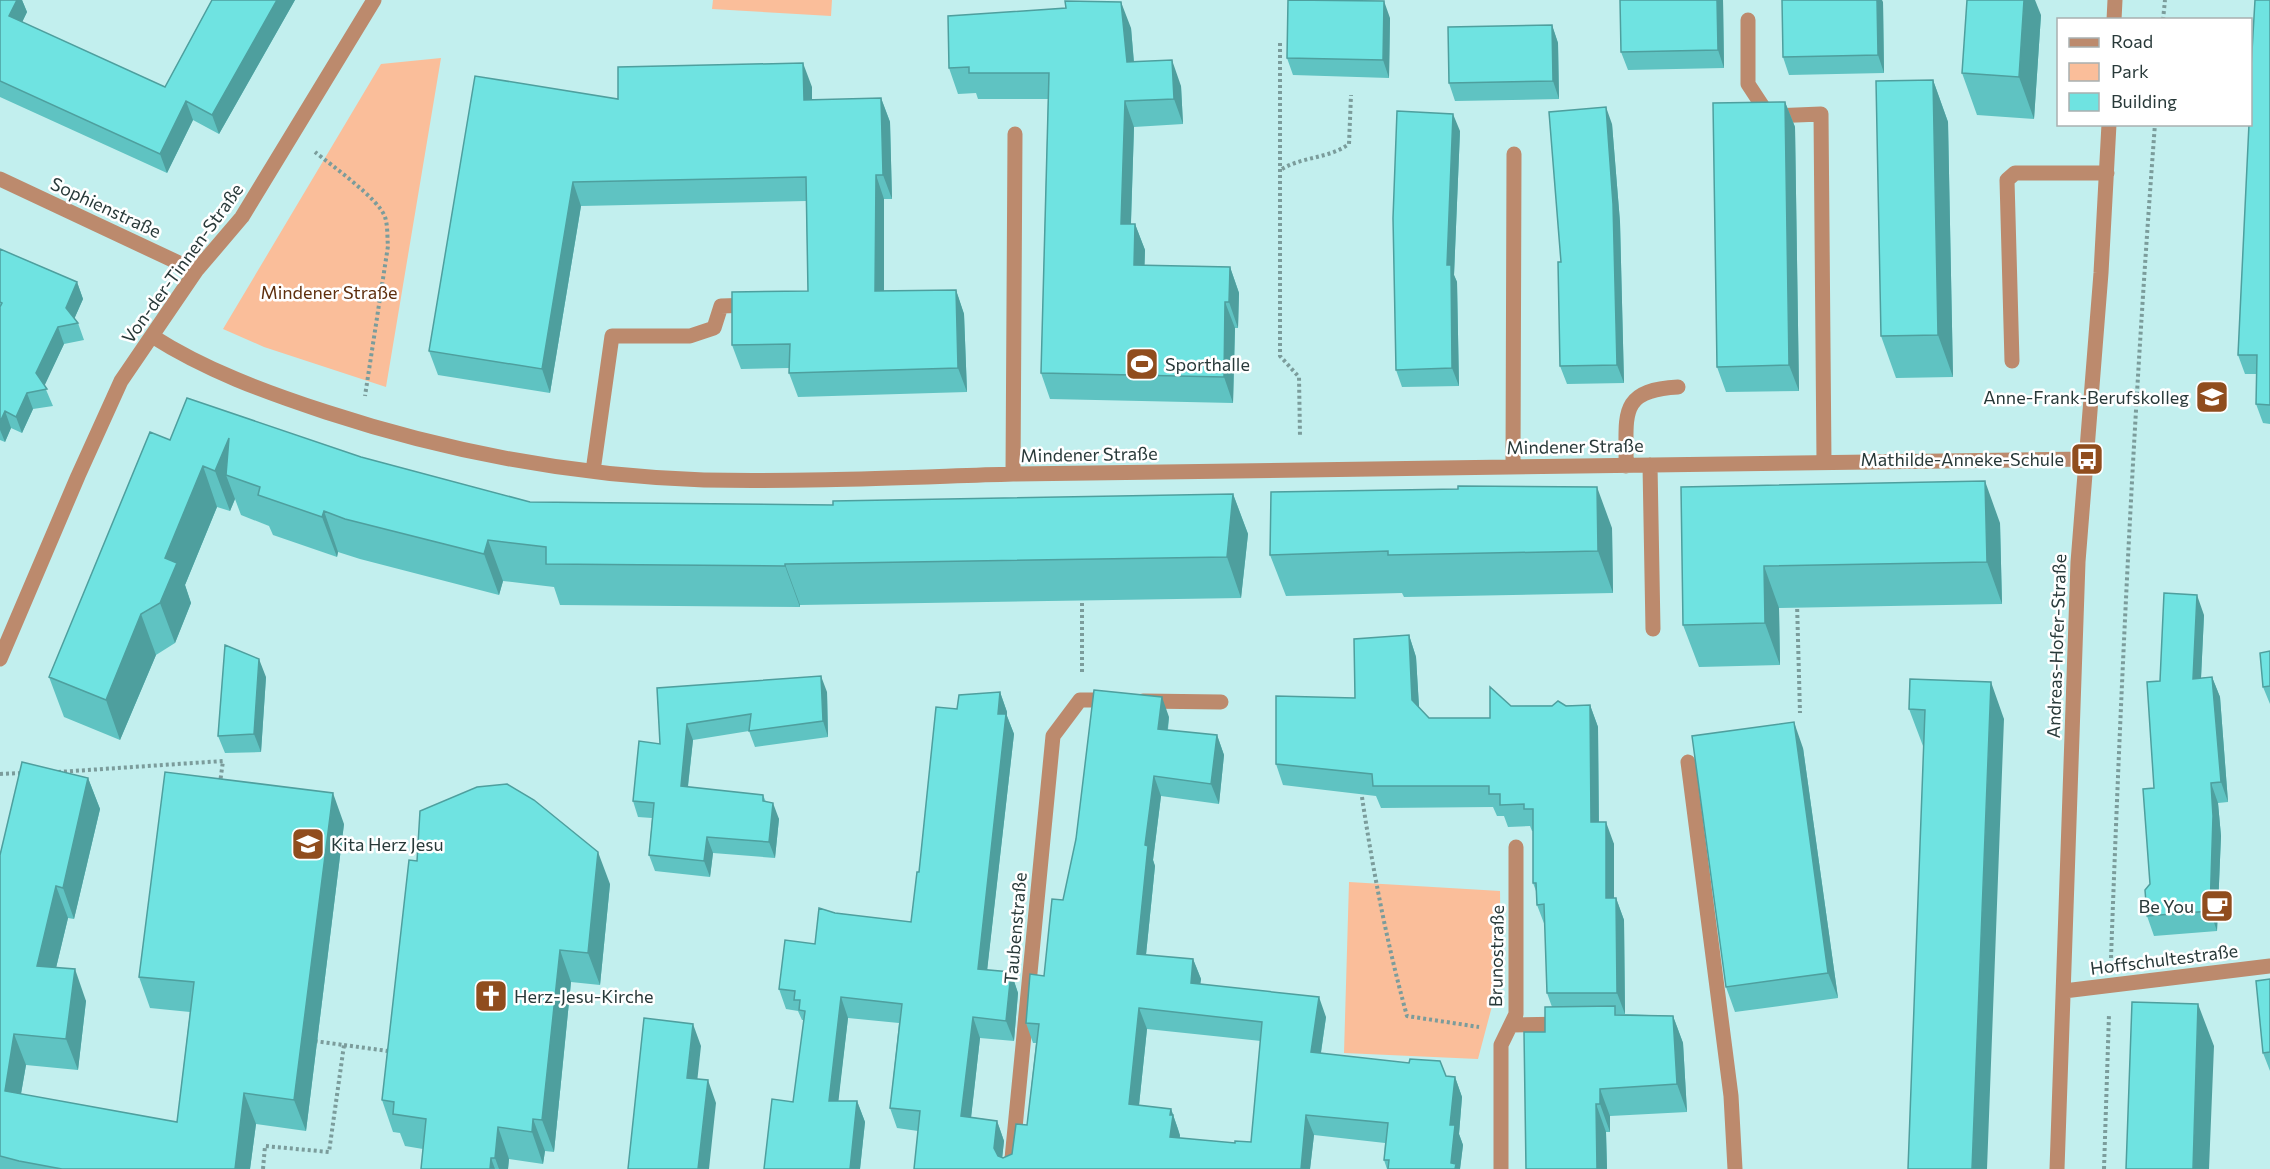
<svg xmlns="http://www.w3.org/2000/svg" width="2270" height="1169" viewBox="0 0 2270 1169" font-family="Commissioner,sans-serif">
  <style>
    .green { fill: #fabe9a }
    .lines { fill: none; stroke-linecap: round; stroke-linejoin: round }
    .path { stroke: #7b9c9b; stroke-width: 4; stroke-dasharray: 3 3; stroke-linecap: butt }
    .minor { stroke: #bc8a6d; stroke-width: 15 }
    .wall { fill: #5fc3c2; fill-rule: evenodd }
    .shaded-wall { fill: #4e9f9e }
    .building { fill: #6fe3e1; stroke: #4e9f9e; stroke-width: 1.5; fill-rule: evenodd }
    .labels { text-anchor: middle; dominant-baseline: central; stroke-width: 5; stroke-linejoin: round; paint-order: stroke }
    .street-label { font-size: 18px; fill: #283939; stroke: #fff }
    .park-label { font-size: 18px; fill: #5e2f0e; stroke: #fff }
    .poi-label { font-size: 18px; fill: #283939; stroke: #fff; text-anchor: start }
  </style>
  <rect width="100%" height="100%" fill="#c2efee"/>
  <path class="green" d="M713 0H832L831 16 712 9Z
    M441 58 386 387 264 347 223 329 381 64Z
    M1349 882 1500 891 1501 972 1478 1059 1344 1053Z"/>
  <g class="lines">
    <path class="path" d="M2163 20 2165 0
      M1280 43V356L1299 377 1300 436
      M315 152C331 165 379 199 385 217 388 226 387 237 388 246L365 396
      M1282 169C1304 156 1328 159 1349 144L1351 95
      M1797 603 1800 713
      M1082 672V595
      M58 772 223 761 220 783
      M0 774 23 773
      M1362 797C1373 871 1387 944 1407 1016L1479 1027
      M2111 958C2121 680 2134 402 2155 124
      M344 1045 388 1051
      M263 1169 265 1146 329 1152 344 1045 314 1041
      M2104 1169 2109 1014"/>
    <path class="minor" d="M1748 20V84L1769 116 1821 114 1824 462
      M2114 20 2115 0
      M0 179 196 271
      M152 336C205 370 265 392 326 412 448 452 576 476 704 480 807 482 911 477 1013 474L2087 459
      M2012 361 2007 180 2015 173H2107
      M1650 465 1653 629
      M1626 466C1627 416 1617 390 1678 387
      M1513 467 1514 154
      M593 471 612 336H690L714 328 721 306 752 305
      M1013 474 1015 134
      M0 659 78 476 121 381 196 271 242 217 374 0
      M1143 701 1221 702
      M1688 762 1731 1096 1735 1169
      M2064 991 2270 966
      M1511 1025 1566 1024
      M1011 1169 1053 736 1080 700H1113
      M1501 1169V1045L1516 1014V847
      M2057 1169 2078 562 2101 273 2109 124"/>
  </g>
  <path class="wall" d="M0 0H22L27 12 22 22 165 87 212 0H295L219 134 193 120 167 173 0 97Z
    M1723 0 1724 68 1628 70 1621 52Z
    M2270 0V424L2263 423 2256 404 2257 374H2245L2238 355Z
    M1883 2 1884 73 1789 75 1783 57Z
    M1066 8 1131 28 1134 62 1181 86 1183 124 1134 127 1131 224H1135L1145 250 1144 266 1230 267 1239 293 1238 328H1235L1233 403 1050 399 1041 373 1048 99H978L976 93 958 94 949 68Z
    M2041 15 2034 119 1977 115 1962 73Z
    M1390 18 1389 78 1293 75 1287 58Z
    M1552 25 1558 43 1559 99 1455 101 1449 83Z
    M1933 80 1948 122 1953 377 1896 378 1881 336Z
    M812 87V100L881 98 890 122 892 199H884V291L956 290 964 314 967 392 798 397 789 373V368L741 369 732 345 808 291 806 201 581 206 550 393 438 375 429 351 618 99Z
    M1785 102 1795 127 1799 391 1726 392 1717 367Z
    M1612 124 1620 222 1624 383 1567 384 1560 366 1561 262Z
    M1460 131 1454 275 1457 282 1459 386 1402 387 1396 370Z
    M0 249 77 282 83 299 74 319 78 323 84 340 64 344 44 385 53 406 33 409 22 433 11 428 5 442 0 440Z
    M170 440 361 457 530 502 833 505 1233 494 1248 534 1241 598 800 605V607L560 605 554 587 503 581 499 595 360 559 338 552 337 557 273 535 269 526 241 515 235 499 230 511 217 507 185 585 191 603 175 643 156 655 120 740 64 717 49 677Z
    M1681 487 2000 523 2002 604 1779 608 1780 665 1699 667 1683 625Z
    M1612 528 1613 593 1404 597 1402 593 1286 596 1270 555Z
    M2204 615 2201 678 2212 677 2220 697 2228 802 2218 803 2221 836 2217 931 2154 936 2147 916 2150 884 2160 681Z
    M1409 635 1416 657 1419 708 1429 718H1490L1511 706 1590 705 1598 727 1599 822 1614 844V898H1616L1624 920 1625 1014 1673 1016 1683 1043 1687 1112 1610 1116V1132H1606L1607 1169H1526L1545 1032 1552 1007 1547 993 1545 926 1537 905 1536 891 1533 883V831H1532L1530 826 1508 827 1504 816H1497L1493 807 1381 808 1376 796 1283 785 1276 764 1355 698Z
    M2270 651V704L2263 687Z
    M266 677 261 752 225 753 218 736Z
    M1910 679 2004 719 1923 746 1909 709Z
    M657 688 827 692 828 737 755 747 749 731 693 740 688 787 763 795 766 802 779 819 775 858 713 853 710 877 655 871 649 855 652 818 638 817 633 801 660 744Z
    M1000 692 1007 712V716L1014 734 987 970 1011 972 1018 993 1014 1041 980 1038 971 1117 997 1121 1004 1141 1002 1158 1012 1154 1027 1125 1036 1043H1033L1026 1023 1044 976 1063 900 1169 717 1168 730 1217 735 1224 755 1219 804 1161 796 1153 860 1155 866 1146 955 1193 959 1201 979 1200 984 1326 1017 1321 1053 1446 1076 1455 1077 1462 1097 1459 1134 1463 1145 1460 1169H1387L1384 1160 1385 1143 1314 1135 1310 1169H914L918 1131 897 1128 890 1108 899 1023 848 1018 838 1101H857L865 1122 860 1169H764L793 1102 804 1022 803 1020H802L798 1011 786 1009 779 989 815 944 835 913 911 922 919 872 957 709ZM1147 1029 1261 1041 1251 1142 1235 1143 1180 1138 1178 1129 1171 1109 1139 1105Z
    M1803 748 1838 998 1735 1012 1726 987Z
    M88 778 100 809 74 919 68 918 56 968 86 1001 78 1070 26 1065 21 1094 177 1122 190 1012 150 1008 139 977 344 824 306 1131 256 1124 250 1169H0V855Z
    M417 861 610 884 600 985 571 982 554 1152 545 1151 543 1164 509 1159 508 1169H421L423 1149 405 1146 400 1133 393 1132 382 1100Z
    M2270 979V1071L2263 1053Z"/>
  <path class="shaded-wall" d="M17 0H22L27 12 16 35 9 16Z
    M277 0H295L219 134 212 115Z
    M1717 0H1723L1724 68 1718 50Z
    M1877 0H1882L1883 2 1884 73 1878 55Z
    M2024 0H2035L2041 15 2034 119 2019 77Z
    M1384 1 1390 18 1389 78 1383 60Z
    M1121 2 1131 28 1136 88 1127 62Z
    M1552 25 1558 43 1559 99 1553 81Z
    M1172 60 1181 86 1183 124 1174 99Z
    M803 63 812 87V124L804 100Z
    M1933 80 1948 122 1953 377 1938 335Z
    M881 98 890 122 892 199 883 175Z
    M186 101 193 120 167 173 160 154Z
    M1125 101 1134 127 1130 250 1121 224Z
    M1785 102 1795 127 1799 391 1789 365Z
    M1606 107 1612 124 1620 222 1624 383 1617 365Z
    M1453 114 1460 131 1454 275 1457 282 1459 386 1452 368 1447 265Z
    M876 175 884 199V315L875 291Z
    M573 182 581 206 550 393 542 369Z
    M1135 224 1145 250 1144 291 1134 265Z
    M1230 267 1239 293 1238 328 1229 302Z
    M77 282 83 299 72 324 66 308Z
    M956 290 964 314 967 392 958 368Z
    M1225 302 1235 328 1233 403 1224 377Z
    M58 327 64 344 43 389 36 373Z
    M27 393 33 409 22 433 16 417Z
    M5 411 11 428 5 442 0 430V422Z
    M229 438 226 475 235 499 230 511 215 471Z
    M203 466 217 507 185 585 191 603 175 643 160 603 165 558Z
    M1985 481 2000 523 2002 604 1987 562Z
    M1597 487 1612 528 1613 593 1598 551Z
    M1233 494 1248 534 1241 598 1227 557Z
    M324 511 338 552 337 557 322 517Z
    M488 540 503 581 499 595 484 554Z
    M785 564 800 605V607L785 566Z
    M1764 566 1779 608 1780 665 1765 623Z
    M2197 595 2204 615 2200 699 2193 679Z
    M141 614 156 655 120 740 106 700Z
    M1409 635 1416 657 1420 722 1412 700Z
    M259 659 266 677 261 752 254 734Z
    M821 676 827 692 828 737 823 721Z
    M2212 677 2220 697 2228 802 2221 782Z
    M1991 682 2004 719 1987 1169H1972Z
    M1000 692 1007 712V716L1014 734 985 989 978 969Z
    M1162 697 1169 717 1165 749 1158 729Z
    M1590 705 1598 727 1599 844 1591 822Z
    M1794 722 1803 748 1838 998 1828 973Z
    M687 724 693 740 686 802 681 786Z
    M1217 735 1224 755 1219 804 1211 784Z
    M1154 776 1161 796 1153 860 1155 866 1144 974 1137 954 1145 845Z
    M88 778 100 809 74 919 63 888Z
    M2211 783 2218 803 2221 836 2217 931 2210 911Z
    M333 793 344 824 306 1131 294 1100Z
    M773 803 779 819 775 858 769 842Z
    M1606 822 1614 844V920L1606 898Z
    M707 837 713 853 710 877 704 861Z
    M598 852 610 884 600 985 588 953Z
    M56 886 68 918 49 997 37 966Z
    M1616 898 1624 920 1625 1014 1617 993Z
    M560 950 571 982 554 1152 542 1120Z
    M1193 959 1201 979 1198 1003 1191 983Z
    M75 969 86 1001 78 1070 66 1039Z
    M1011 972 1018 993 1014 1041 1006 1021Z
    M841 997 848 1018 836 1122 829 1101Z
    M1319 997 1326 1017 1318 1072 1311 1052Z
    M2198 1004 2214 1046 2209 1169H2193Z
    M1139 1008 1147 1029 1137 1124 1129 1104Z
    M1673 1016 1683 1043 1687 1112 1677 1084Z
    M973 1017 980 1038 969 1136 961 1116Z
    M693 1024 701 1046 695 1101 687 1078Z
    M14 1034 26 1065 16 1122 5 1091Z
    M1455 1077 1462 1097 1459 1134 1463 1145 1460 1169H1454L1451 1163 1450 1125Z
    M708 1080 716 1103 709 1169H698Z
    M1600 1089 1610 1116V1132L1600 1104Z
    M244 1093 256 1124 250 1169H235Z
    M857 1101 865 1122 860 1169H850Z
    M1596 1104 1606 1132 1607 1169H1597Z
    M1171 1109 1180 1135 1178 1157 1170 1137Z
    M1306 1115 1314 1135 1310 1169H1301Z
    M533 1119 545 1151 543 1164 532 1132Z
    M997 1121 1004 1141 1001 1169 994 1148Z
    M498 1127 509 1159 508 1169H499L495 1158Z
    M491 1158 495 1169H490Z"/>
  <path class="building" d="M0 0H17L9 16 165 87 212 0H277L212 115 186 101 160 154 0 81Z
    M1288 0 1384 1 1383 60 1287 58Z
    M1620 0H1717L1718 50 1621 52Z
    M1782 0H1877L1878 55 1783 57Z
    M1967 0H2024L2019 77 1962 73Z
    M2255 0H2270V405L2256 404 2257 355H2238L2249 124H2250V85Z
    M1065 1 1121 2 1127 62 1172 60 1174 99 1125 101 1121 224H1135L1134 265 1230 267 1229 302H1225L1224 377 1041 373 1049 73H969V67L949 68 948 16 1066 8Z
    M1552 25 1553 81 1449 83 1448 27Z
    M803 63 804 100 881 98 883 175H876L875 291 956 290 958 368 789 373 790 344 732 345V292L808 291 806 177 573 182 542 369 429 351 475 76 618 99V67Z
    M1933 80 1938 335 1881 336 1876 81Z
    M1785 102 1789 365 1717 367 1713 103Z
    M1606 107 1613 204 1617 365 1560 366 1558 262H1561L1549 112Z
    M1397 111 1453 114 1447 265H1451L1452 368 1396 370 1393 218Z
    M0 249 77 282 66 308 78 323 58 327 36 373 47 389 27 393 16 417 5 411 0 422V307L2 303 0 302Z
    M187 398 361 457 530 502 833 505V501L1233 494 1227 557 785 564V566L546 564V547L488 540 484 554 345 519 324 511 322 517 258 495 260 487 226 475 229 438 215 471 203 466 165 558 177 563 160 603 141 614 106 700 49 677 150 432 170 440Z
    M1985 481 1987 562 1764 566 1765 623 1683 625 1681 487Z
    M1458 486 1597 487 1598 551 1388 555V551L1270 555 1271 492 1458 489Z
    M2164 593 2197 595 2193 679 2212 677 2221 782 2211 783 2213 816 2210 911 2147 916 2145 890 2150 884 2143 789 2154 788 2147 682 2160 681Z
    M1409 635 1412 700 1429 718H1490V687L1511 706H1552L1558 701 1566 706 1590 705 1591 822H1606V898H1616L1617 993H1547L1544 904 1537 905 1536 883H1533V809H1524V804L1500 805V794H1489V786H1373L1372 774 1276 764V696L1355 698 1354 639Z
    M225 645 259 659 254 734 218 736Z
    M2270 651V686L2263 687 2260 653Z
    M821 676 823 721 749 731 751 714 687 724 681 786 763 795V801L773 803 769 842 707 837 704 861 649 855 654 803 633 801 639 741 660 744 657 688Z
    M1910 679 1991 682 1972 1169H1908L1925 710 1909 709Z
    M1094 690 1162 697 1158 729 1217 735 1211 784 1154 776 1145 845 1148 846 1137 954 1193 959 1191 983 1319 997 1311 1052 1409 1063 1410 1059 1440 1061 1446 1076 1455 1077 1450 1125H1455L1451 1163 1456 1164 1455 1169H1388L1389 1160H1384L1388 1123 1306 1115 1301 1169H914L920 1111 890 1108 902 1004 841 997 829 1101H857L850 1169H764L772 1099 793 1102 805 1011 799 1010 800 1000H794L795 991 779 989 785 940 815 944 819 908 835 913 911 922 917 872H919L936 707 957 709 959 695 1000 692 998 714H1006L978 969 1011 972 1006 1021 973 1017 961 1116 997 1121 994 1148 998 1156 1003 1158 1012 1154 1016 1124 1027 1125 1039 1024 1026 1023 1030 974 1044 976 1052 899 1063 900 1076 839ZM1139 1008 1262 1022 1251 1142 1235 1141V1143L1170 1137 1173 1115H1170L1171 1109 1129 1104Z
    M1794 722 1828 973 1726 987 1692 736Z
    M22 762 88 778 63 888 56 886 37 966 75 969 66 1039 14 1034 5 1091 177 1122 194 982 139 977 165 772 333 793 294 1100 244 1093 235 1169H62L19 1161 0 1156V855Z
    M507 784 534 800 598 852 588 953 560 950 542 1120 533 1119 532 1132 498 1127 495 1158H491L490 1169H421L426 1119 393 1114 394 1102 382 1100 409 860 417 861 420 811 477 787Z
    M2270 979V1052L2263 1053 2256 981Z
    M2132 1002 2198 1004 2193 1169H2126Z
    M1615 1006V1015L1673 1016 1677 1084 1600 1089V1104H1596L1597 1169H1526L1524 1032H1545V1007Z
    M644 1018 693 1024 687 1078 708 1080 698 1169H628Z"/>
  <defs>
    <symbol id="stadium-square" viewBox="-11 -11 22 22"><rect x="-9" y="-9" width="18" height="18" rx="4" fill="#904d1e" stroke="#fff"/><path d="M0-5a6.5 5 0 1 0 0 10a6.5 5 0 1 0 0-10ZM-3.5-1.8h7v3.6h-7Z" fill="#fff"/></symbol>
    <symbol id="school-square" viewBox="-11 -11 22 22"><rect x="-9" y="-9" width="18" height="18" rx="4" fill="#904d1e" stroke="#fff"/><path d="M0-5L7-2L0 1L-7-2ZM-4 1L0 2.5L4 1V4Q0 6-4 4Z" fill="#fff"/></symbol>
    <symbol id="bus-square" viewBox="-11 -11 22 22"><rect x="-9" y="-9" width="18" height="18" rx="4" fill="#904d1e" stroke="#fff"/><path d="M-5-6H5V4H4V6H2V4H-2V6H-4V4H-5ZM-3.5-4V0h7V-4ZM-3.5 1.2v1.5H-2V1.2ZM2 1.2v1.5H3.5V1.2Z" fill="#fff"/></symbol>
    <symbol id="cafe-square" viewBox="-11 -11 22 22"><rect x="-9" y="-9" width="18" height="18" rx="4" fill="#904d1e" stroke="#fff"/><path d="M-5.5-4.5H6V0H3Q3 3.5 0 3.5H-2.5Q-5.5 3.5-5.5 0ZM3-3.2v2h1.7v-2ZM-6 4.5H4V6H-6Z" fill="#fff"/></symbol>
    <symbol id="church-square" viewBox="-11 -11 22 22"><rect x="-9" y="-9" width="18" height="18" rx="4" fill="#904d1e" stroke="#fff"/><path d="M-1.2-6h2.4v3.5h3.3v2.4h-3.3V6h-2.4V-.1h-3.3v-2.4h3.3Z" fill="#fff"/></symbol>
  </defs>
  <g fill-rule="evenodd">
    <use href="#stadium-square" x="1123" y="345" width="38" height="38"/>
    <use href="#school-square" x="2193" y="378" width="38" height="38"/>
    <use href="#bus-square" x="2068" y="440" width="38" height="38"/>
    <use href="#school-square" x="289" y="825" width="38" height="38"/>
    <use href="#cafe-square" x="2198" y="887" width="38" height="38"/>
    <use href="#church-square" x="472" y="977" width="38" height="38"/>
  </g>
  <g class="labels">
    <g class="street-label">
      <text transform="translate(106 207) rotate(25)">Sophienstraße</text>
      <text transform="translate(182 263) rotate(-54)">Von-der-Tinnen-Straße</text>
      <text transform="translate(1575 446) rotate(-1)">Mindener Straße</text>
      <text transform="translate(1089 454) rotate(-1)">Mindener Straße</text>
      <text transform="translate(2056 646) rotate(-88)">Andreas-Hofer-Straße</text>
      <text transform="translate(1015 928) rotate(-85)">Taubenstraße</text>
      <text transform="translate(1496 956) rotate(-89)">Brunostraße</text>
      <text transform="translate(2164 959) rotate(-7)">Hoffschultestraße</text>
    </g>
    <g class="park-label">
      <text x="329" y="292">Mindener Straße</text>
    </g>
    <g class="poi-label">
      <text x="1165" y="364">Sporthalle</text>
      <text x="2189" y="397" text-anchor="end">Anne-Frank-Berufskolleg</text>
      <text x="2064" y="459" text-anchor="end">Mathilde-Anneke-Schule</text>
      <text x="331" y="844">Kita Herz Jesu</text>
      <text x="2194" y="906" text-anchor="end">Be You</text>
      <text x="514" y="996">Herz-Jesu-Kirche</text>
    </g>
  </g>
  <rect x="2057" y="18" width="195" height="108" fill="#ffffff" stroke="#a9b0b0" stroke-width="1.5"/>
  <rect x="2069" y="38" width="30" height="9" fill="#bc8a6d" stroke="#a9b0b0" stroke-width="1.5"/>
  <text x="2111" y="48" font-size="18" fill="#283939">Road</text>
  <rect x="2069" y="63" width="30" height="18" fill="#fabe9a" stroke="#a9b0b0" stroke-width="1.5"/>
  <text x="2111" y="78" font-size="18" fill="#283939">Park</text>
  <rect x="2069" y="93" width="30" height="18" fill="#6fe3e1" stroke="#a9b0b0" stroke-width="1.5"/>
  <text x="2111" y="108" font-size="18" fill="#283939">Building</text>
</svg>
